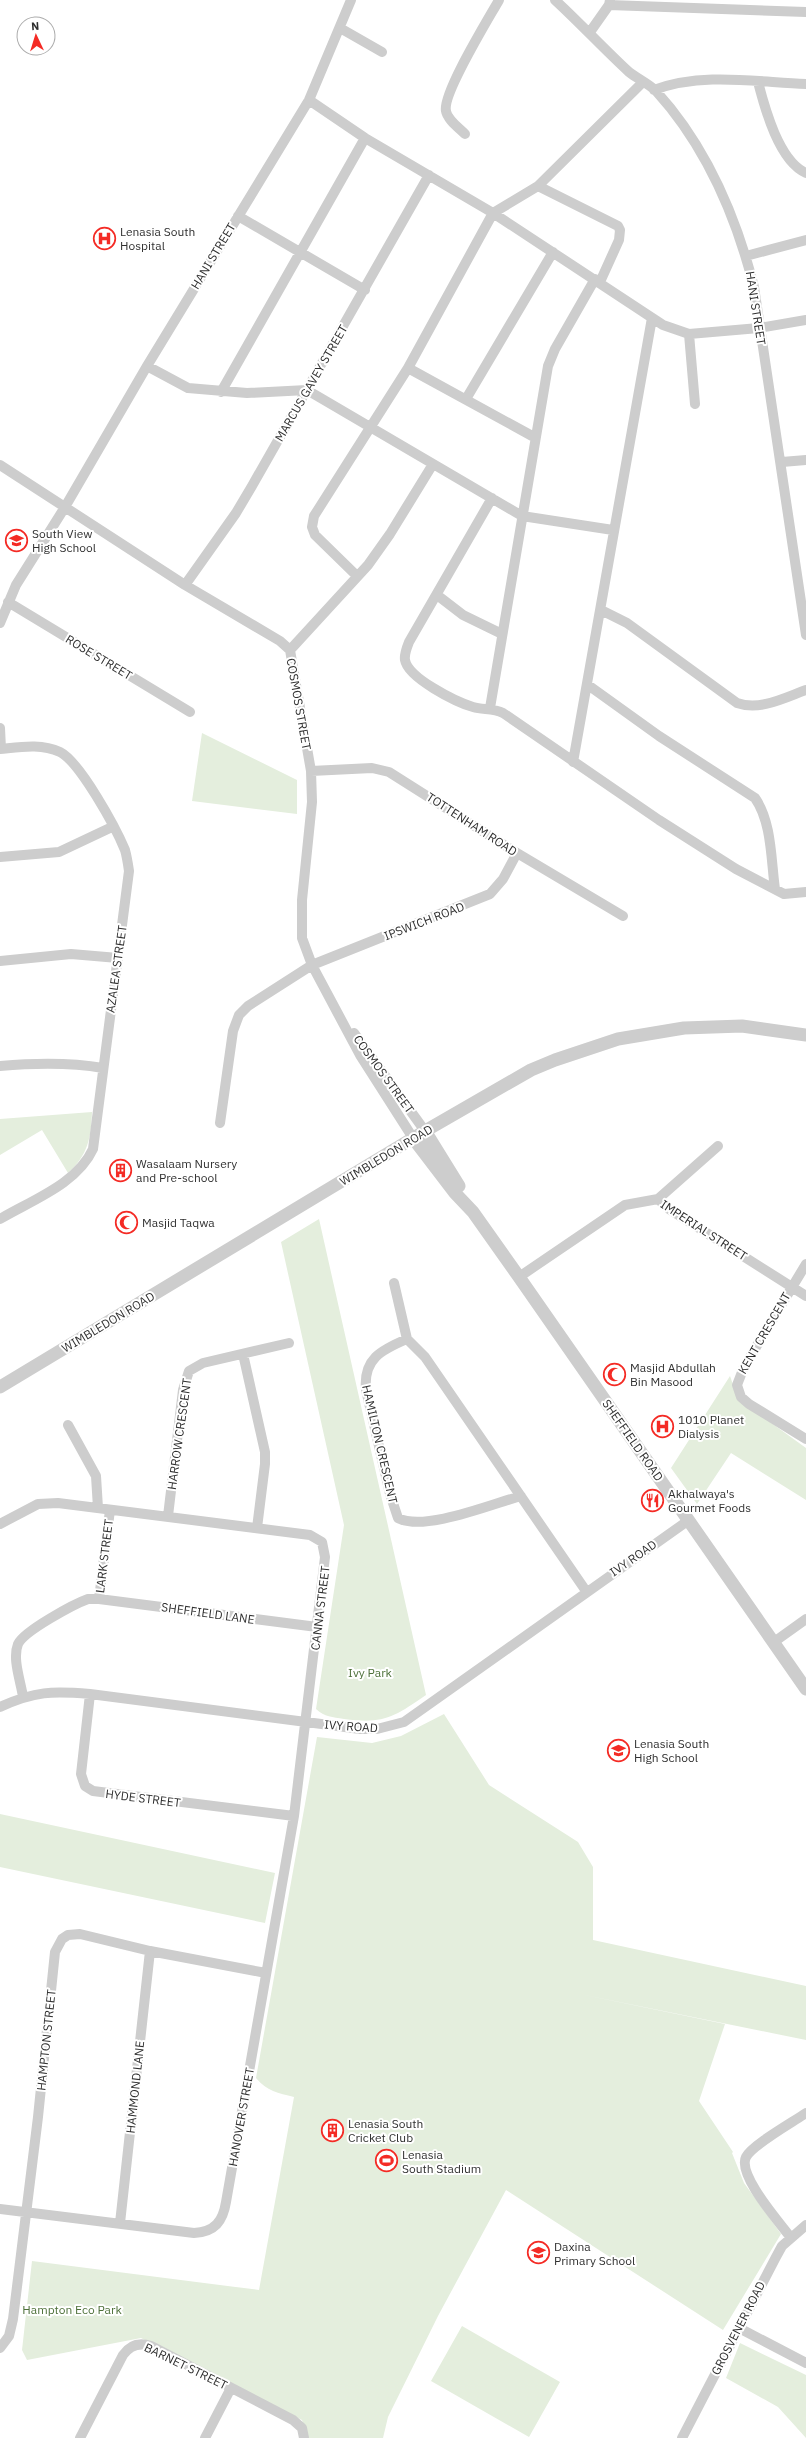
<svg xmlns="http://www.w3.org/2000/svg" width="806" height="2438" viewBox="0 0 806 2438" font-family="'IBM Plex Sans',sans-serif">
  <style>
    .green { fill: #e4eedd }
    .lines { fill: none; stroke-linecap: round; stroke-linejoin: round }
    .minor { stroke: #cdcdcd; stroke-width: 10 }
    .tertiary { stroke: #cdcdcd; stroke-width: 13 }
    .labels { text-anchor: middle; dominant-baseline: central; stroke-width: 4; stroke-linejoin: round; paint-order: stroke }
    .poi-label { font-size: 12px; fill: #303030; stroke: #fff; text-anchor: start }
    .street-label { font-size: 12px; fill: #303030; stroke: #fff }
    .park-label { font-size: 12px; fill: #4d7039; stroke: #fff }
  </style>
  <rect width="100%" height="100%" fill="#fff"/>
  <path class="green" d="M202 733 297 780V814L192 801Z
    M92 1112C91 1138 88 1155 68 1173L42 1130 0 1155V1119Z
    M319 1219 426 1695C393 1718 383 1724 344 1719 332 1717 325 1717 316 1709L344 1525 281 1242Z
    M730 1376 738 1399 806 1448V1500L731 1453 697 1504 671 1468Z
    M444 1714 489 1785 578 1842 593 1867V1940L806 1986V2040L575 1993 725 2024 699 2101 733 2152 732 2153 744 2183 781 2234 723 2330 506 2190 438 2316 388 2417 383 2438H308L302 2420 141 2338 27 2360 22 2350 32 2261 259 2290 294 2097C278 2093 267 2091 256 2078L317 1737 372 1743 401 1736Z
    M0 1814 275 1873 265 1923 0 1867Z
    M462 2326 560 2382 529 2437 431 2381Z
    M740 2343 806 2375V2438L778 2407 726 2378Z"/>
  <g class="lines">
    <path class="minor" d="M555 0C580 23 604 49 629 72 638 79 649 84 656 91 706 146 736 216 754 287L806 635
      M609 5 806 12
      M340 28 382 52
      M590 32 609 5 610 0
      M758 82C765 109 779 161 806 173
      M654 90C702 72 756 82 806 84
      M309 100 365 138 493 213 663 325 689 334 759 328 806 320
      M465 134C459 128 447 119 446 111 442 94 489 18 499 0
      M538 186 618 226 620 230 619 240 600 282
      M238 216 365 290
      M746 256 806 240
      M689 334 695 404
      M147 366 188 388 247 393 307 390 522 516 613 530
      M408 368 534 437
      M221 392 365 138
      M466 399 553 252
      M782 462 806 460
      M0 465 185 585 280 641 290 650 311 771 312 802 302 900V938L312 965 360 1055 413 1138
      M492 498 409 642C407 647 404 654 405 660 408 678 456 702 473 707 483 710 493 708 503 713L659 820 736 869 784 894 806 892
      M357 576 315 535 312 527 314 516 408 368 493 213 538 186 643 82
      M185 585 236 513 252 486 429 175
      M437 595 463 615 502 634
      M8 602 190 712
      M601 610 627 623 737 703C760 711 784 698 806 690
      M0 623 16 585 65 507 147 366 309 100 351 0
      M290 650 368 565 390 534 433 464
      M588 685 659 736 755 798C772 822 771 861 775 889
      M490 708 548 366 555 349 595 279
      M0 728 1 749
      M0 749C20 747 41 743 60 752 80 762 116 828 125 850 127 857 128 864 129 871L93 1149C77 1184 32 1200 0 1219
      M573 762 652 318
      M311 771 372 768 389 772 517 853 623 916
      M0 857 59 852 112 827
      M0 961 71 954 118 958
      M354 1033 425 1131
      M0 1066C35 1063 68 1062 103 1068
      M220 1123 233 1031 239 1015 248 1006 312 965 490 894 503 879 517 853
      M658 1199 718 1146
      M806 1264 744 1367 737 1385 741 1397 749 1404 806 1439
      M519 1277 625 1205 658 1199 669 1209 806 1296
      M394 1283 407 1339
      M243 1354 265 1452V1464L257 1528
      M68 1425 96 1476 98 1508
      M521 1496C492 1504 424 1532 398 1518L390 1494 366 1390C363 1359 381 1350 407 1339L425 1357 586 1591
      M168 1516 183 1390 189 1371 203 1363 289 1343
      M0 1524 38 1504 58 1503 310 1535 322 1542 325 1557 294 1816 226 2202C223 2221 215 2232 194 2233L0 2209
      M99 1599 110 1510
      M774 1642 806 1619
      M90 1694 81 1774 85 1786 93 1791 294 1816
      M23 1697C21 1682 12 1659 18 1644 24 1631 74 1604 88 1599H99L317 1627
      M0 1707C35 1691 52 1691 90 1694L360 1729H377L404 1722 689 1520
      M120 2223 150 1951
      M791 2238C780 2223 737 2175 746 2157 752 2145 793 2122 806 2113
      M739 2328 806 2363
      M0 2348 9 2336 13 2319 38 2117 55 1952 62 1939 68 1935 80 1934 150 1951 266 1973
      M80 2438 123 2355C130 2345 139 2342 151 2346L293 2420 302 2428 304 2438
      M205 2438 231 2388
      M682 2438 776 2257 782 2246 806 2225"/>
    <path class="tertiary" d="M425 1131 459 1186
      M413 1138 455 1193 473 1212 519 1277 806 1689
      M0 1387 425 1131 531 1070 555 1060 618 1039 684 1028 742 1026 806 1035"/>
  </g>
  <defs>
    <symbol id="hospital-ring" viewBox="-11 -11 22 22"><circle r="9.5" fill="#fff" stroke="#f42b25" stroke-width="1.5"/><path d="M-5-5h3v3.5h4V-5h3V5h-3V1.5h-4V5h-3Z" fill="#f42b25"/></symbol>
    <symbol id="school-ring" viewBox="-11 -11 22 22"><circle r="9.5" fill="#fff" stroke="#f42b25" stroke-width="1.5"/><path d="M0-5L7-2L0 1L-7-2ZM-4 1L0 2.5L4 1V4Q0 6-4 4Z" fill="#f42b25"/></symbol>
    <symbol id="building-ring" viewBox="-11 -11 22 22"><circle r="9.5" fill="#fff" stroke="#f42b25" stroke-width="1.5"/><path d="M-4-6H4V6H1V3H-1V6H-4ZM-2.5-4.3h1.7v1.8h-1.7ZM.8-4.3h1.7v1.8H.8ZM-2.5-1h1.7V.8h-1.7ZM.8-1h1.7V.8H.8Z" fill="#f42b25"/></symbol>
    <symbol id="mosque-ring" viewBox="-11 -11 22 22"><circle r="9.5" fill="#fff" stroke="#f42b25" stroke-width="1.5"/><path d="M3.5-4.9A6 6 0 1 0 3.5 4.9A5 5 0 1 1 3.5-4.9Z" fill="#f42b25"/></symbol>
    <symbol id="restaurant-ring" viewBox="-11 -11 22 22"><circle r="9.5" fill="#fff" stroke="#f42b25" stroke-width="1.5"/><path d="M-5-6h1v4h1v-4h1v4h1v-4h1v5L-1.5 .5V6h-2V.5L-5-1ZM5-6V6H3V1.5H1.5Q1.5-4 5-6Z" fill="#f42b25"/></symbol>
    <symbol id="stadium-ring" viewBox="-11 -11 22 22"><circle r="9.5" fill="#fff" stroke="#f42b25" stroke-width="1.5"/><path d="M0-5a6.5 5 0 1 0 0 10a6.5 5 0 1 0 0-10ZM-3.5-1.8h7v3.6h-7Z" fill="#f42b25"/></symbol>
  </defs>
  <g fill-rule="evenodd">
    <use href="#hospital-ring" x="92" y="226" width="25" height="25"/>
    <use href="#school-ring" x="4" y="528" width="25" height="25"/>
    <use href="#building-ring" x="108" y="1158" width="25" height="25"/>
    <use href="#mosque-ring" x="114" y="1210" width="25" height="25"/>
    <use href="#mosque-ring" x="602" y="1362" width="25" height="25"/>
    <use href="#hospital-ring" x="650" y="1414" width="25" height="25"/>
    <use href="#restaurant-ring" x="640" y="1488" width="25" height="25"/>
    <use href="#school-ring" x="606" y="1738" width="25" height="25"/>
    <use href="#building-ring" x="320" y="2118" width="25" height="25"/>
    <use href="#stadium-ring" x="374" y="2148" width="25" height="25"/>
    <use href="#school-ring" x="526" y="2240" width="25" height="25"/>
  </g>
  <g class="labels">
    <g class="poi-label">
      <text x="120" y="231">Lenasia South<tspan x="120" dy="14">Hospital</tspan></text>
      <text x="32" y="533">South View<tspan x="32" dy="14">High School</tspan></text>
      <text x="136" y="1163">Wasalaam Nursery<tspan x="136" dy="14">and Pre-school</tspan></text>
      <text x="142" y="1222">Masjid Taqwa</text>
      <text x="630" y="1367">Masjid Abdullah<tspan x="630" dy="14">Bin Masood</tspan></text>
      <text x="678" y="1419">1010 Planet<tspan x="678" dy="14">Dialysis</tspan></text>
      <text x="668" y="1493">Akhalwaya's<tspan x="668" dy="14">Gourmet Foods</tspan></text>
      <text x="634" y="1743">Lenasia South<tspan x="634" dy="14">High School</tspan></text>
      <text x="348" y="2123">Lenasia South<tspan x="348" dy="14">Cricket Club</tspan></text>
      <text x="402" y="2154">Lenasia<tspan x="402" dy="14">South Stadium</tspan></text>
      <text x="554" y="2246">Daxina<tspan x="554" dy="14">Primary School</tspan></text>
    </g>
    <g class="street-label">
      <text transform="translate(213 256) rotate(-59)">HANI STREET</text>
      <text transform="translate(756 308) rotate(81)">HANI STREET</text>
      <text transform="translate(311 383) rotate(-60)">MARCUS GAVEY STREET</text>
      <text transform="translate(99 657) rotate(31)">ROSE STREET</text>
      <text transform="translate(299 704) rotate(80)">COSMOS STREET</text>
      <text transform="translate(472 824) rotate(33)">TOTTENHAM ROAD</text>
      <text transform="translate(424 921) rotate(-21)">IPSWICH ROAD</text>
      <text transform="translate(116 969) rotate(-82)">AZALEA STREET</text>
      <text transform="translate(384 1074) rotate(54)">COSMOS STREET</text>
      <text transform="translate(386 1155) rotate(-31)">WIMBLEDON ROAD</text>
      <text transform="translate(704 1230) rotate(33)">IMPERIAL STREET</text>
      <text transform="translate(108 1322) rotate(-31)">WIMBLEDON ROAD</text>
      <text transform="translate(764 1333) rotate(-60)">KENT CRESCENT</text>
      <text transform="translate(179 1434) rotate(-82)">HARROW CRESCENT</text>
      <text transform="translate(633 1440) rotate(55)">SHEFFIELD ROAD</text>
      <text transform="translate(380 1444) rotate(77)">HAMILTON CRESCENT</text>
      <text transform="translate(104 1556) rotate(-83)">LARK STREET</text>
      <text transform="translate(633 1558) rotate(-35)">IVY ROAD</text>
      <text transform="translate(320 1608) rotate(-83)">CANNA STREET</text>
      <text transform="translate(208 1613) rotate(8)">SHEFFIELD LANE</text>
      <text transform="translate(351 1726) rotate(4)">IVY ROAD</text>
      <text transform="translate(143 1798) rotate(7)">HYDE STREET</text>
      <text transform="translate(46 2040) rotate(-84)">HAMPTON STREET</text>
      <text transform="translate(135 2087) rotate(-84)">HAMMOND LANE</text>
      <text transform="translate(241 2117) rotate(-80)">HANOVER STREET</text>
      <text transform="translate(738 2328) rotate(-63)">GROSVENER ROAD</text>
      <text transform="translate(186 2366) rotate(26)">BARNET STREET</text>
    </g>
    <g class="park-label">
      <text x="370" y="1672">Ivy Park</text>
      <text x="72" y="2309">Hampton Eco Park</text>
    </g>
  </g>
  <g transform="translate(36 36) rotate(356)"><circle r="19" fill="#ffffff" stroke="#acacac"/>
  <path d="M0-3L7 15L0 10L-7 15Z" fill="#f42b25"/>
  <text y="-6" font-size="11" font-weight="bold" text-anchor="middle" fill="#303030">N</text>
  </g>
</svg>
